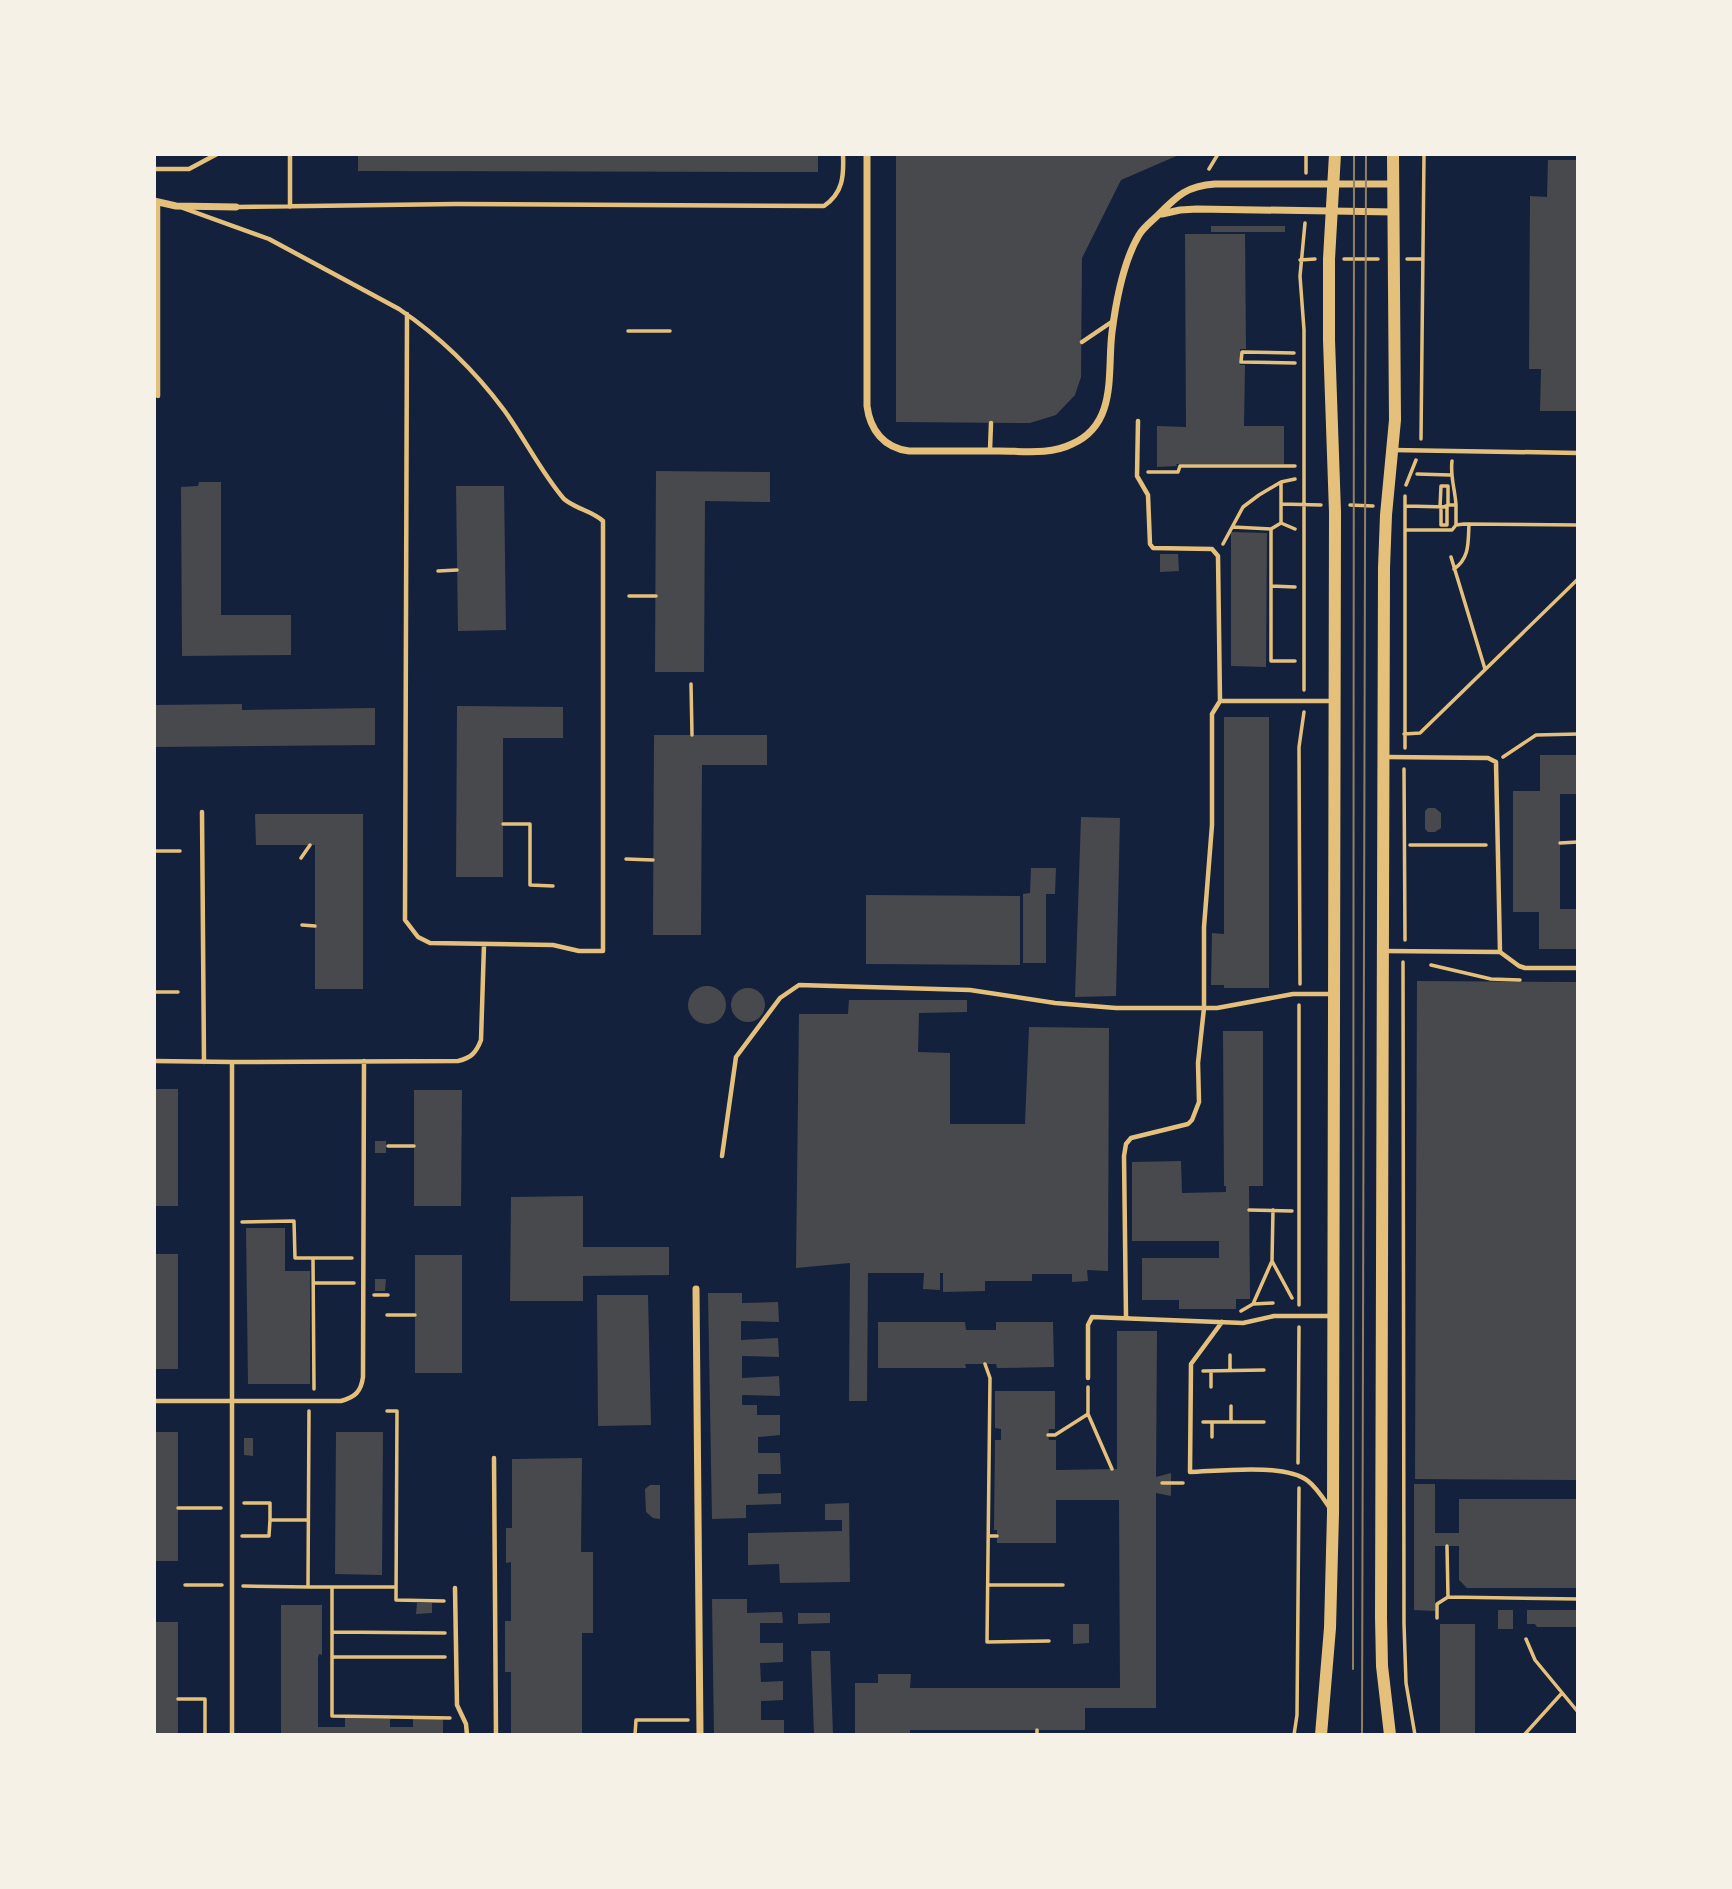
<svg xmlns="http://www.w3.org/2000/svg" width="1732" height="1889" viewBox="0 0 1732 1889" font-family="Barlow,sans-serif">
  <style>
    .building { fill: #48494c }
    .lines { fill: none; stroke-linecap: round; stroke-linejoin: round }
    .path { stroke: #e5c07b; stroke-width: 3.5 }
    .service { stroke: #e5c07b; stroke-width: 4.5 }
    .minor { stroke: #e5c07b; stroke-width: 7 }
    .secondary { stroke: #e5c07b; stroke-width: 12 }
    .tram { stroke: #918062; stroke-width: 2 }
  </style>
  <rect width="100%" height="100%" fill="#14213d"/>
  <path class="building" d="M358 154H818V172L358 171Z
    M896 154H1181L1121 180 1082 258 1081 377 1075 395 1056 415 1030 423 896 422Z
    M1548 160H1578V411H1540L1541 369H1529L1530 196 1547 197Z
    M1211 226H1285V232H1211Z
    M1185 234H1245L1246 349H1240V365H1245L1244 426H1284V464H1176L1177 466 1157 467V426L1186 427Z
    M656 471 770 472V502L705 501 704 672H655Z
    M199 482H221V615H291V655L182 656 181 487 198 486Z
    M456 486H504L506 630 458 631Z
    M1231 532 1267 533 1266 667 1231 666Z
    M1160 554H1178L1179 571 1160 572Z
    M242 704V710L375 708V745L154 747V705Z
    M457 706 563 707V738H503V877H456Z
    M1224 717H1269V988H1224V985H1211L1212 933 1224 934Z
    M654 735H767V765H702L701 935H653Z
    M1540 755H1578V794H1560V909H1578V949H1539V912H1513V791H1540Z
    M1428 808H1435L1441 813V828L1435 832H1428L1425 829V811Z
    M255 814H363V989H315V845H256Z
    M1081 817 1120 818 1116 996 1075 997Z
    M1031 868H1056L1055 894H1046V963H1023V894L1030 893Z
    M866 895 1020 896V965L866 964Z
    M1417 981 1578 982V1480L1415 1479Z
    M688 1005a19 19 0 1 1 38 0a19 19 0 1 1-38 0Z
    M731 1005a17 17 0 1 1 34 0a17 17 0 1 1-34 0Z
    M849 1000H967V1012L919 1013 918 1052 950 1053V1124H1025L1029 1027 1109 1028 1108 1271 1087 1270 1088 1281 1072 1282V1274H1032V1281H985V1291L943 1292V1273H940V1290L923 1289 924 1273H868L867 1401H849L850 1263 796 1268 799 1014H848Z
    M1223 1031H1263V1186H1249L1250 1299H1236V1309H1179V1300H1142V1258H1219V1241H1132V1162L1181 1161 1182 1193 1226 1192V1186H1224Z
    M154 1089H178V1206H154Z
    M414 1090H462L461 1206H414Z
    M375 1141H386V1153H375Z
    M583 1196V1247H669V1275L583 1276V1301H510L511 1197Z
    M246 1228H285V1271H310V1384H248Z
    M154 1254H178V1369H154Z
    M415 1255H462V1373H415Z
    M375 1279H386L385 1291H375Z
    M708 1293H742V1303L778 1302 779 1322 741 1321V1340L778 1338 779 1357 742 1356V1378L779 1376 780 1396 742 1395V1405H757V1415H780V1435L758 1437V1453H780L781 1474H758V1494L781 1493V1504L746 1505V1518L712 1519Z
    M597 1295H648L651 1425 598 1426Z
    M878 1322H965L966 1330H996V1322H1053L1054 1367 997 1368 996 1364H965L966 1368H878Z
    M1117 1331H1157L1156 1477 1171 1473V1496L1156 1493V1708H1085V1730H910V1735H855V1683H878V1674H911L910 1688H1120L1119 1500H1056V1543H997V1530H994L995 1440H1001V1429L995 1428V1391H1055V1429H1049L1048 1435 1049 1440H1056V1470L1117 1469Z
    M154 1432H178V1561H154Z
    M336 1432H383L382 1575 335 1574Z
    M244 1438H253V1456L244 1455Z
    M582 1458 581 1552H593V1633H582V1735H511V1672H505V1621H511V1562L506 1563V1528H512V1459Z
    M1414 1484H1435V1533H1459V1499H1578V1588H1467L1459 1580V1546H1435V1611L1414 1610Z
    M650 1485H660V1519L653 1518 646 1512 645 1489Z
    M849 1503 850 1582 780 1583 779 1564 748 1565V1533L842 1531V1520H825V1504Z
    M712 1599H747V1613L782 1612 783 1623H760V1643H783V1662L760 1663 761 1682 783 1681V1700L761 1701V1720H784V1735H714Z
    M417 1603H432V1613L416 1614Z
    M281 1605H322V1655L319 1654 318 1658V1727H345V1718L390 1719V1727H413V1719H443V1735H281Z
    M1498 1610H1513V1629H1498Z
    M1527 1610H1578V1627H1537L1535 1624H1527Z
    M798 1613H830V1623L798 1624Z
    M154 1622H178V1735H154Z
    M1073 1624H1089V1643L1073 1644Z
    M1440 1624H1475V1735H1440Z
    M811 1651H830L833 1735H814Z"/>
  <g class="lines">
    <path class="path" d="M1209 169 1218 154
      M1306 173V154
      M1344 259H1378
      M1407 259H1422
      M1300 260 1315 259
      M628 331H670
      M1294 353 1242 352 1241 362 1295 363
      M1421 439 1424 154
      M1452 461C1450 476 1455 489 1456 505
      M1148 472H1178L1180 466H1295
      M1417 474 1450 475
      M1406 485 1416 460
      M1281 504 1321 505
      M1350 505 1373 506
      M1406 506 1447 507V525H1441
      M1440 507 1441 486H1448V504
      M1281 522V482
      M1281 523 1271 529V661H1295
      M1281 523 1295 529
      M1441 525V508L1448 505H1456V525
      M1233 527 1271 529
      M1405 530H1452L1456 525 1464 524 1578 525
      M1223 544 1243 507 1259 495 1281 482 1295 479
      M1451 557 1485 669
      M1454 569C1470 558 1468 542 1469 524
      M438 571 457 570
      M1271 586 1295 587
      M629 596H656
      M691 684 692 735
      M1304 690V330L1300 276 1305 223
      M1404 734 1420 733 1578 579
      M1405 748V496
      M1503 757 1536 735 1578 734
      M1404 769 1405 940
      M503 824H530V885L553 886
      M1560 843 1578 842
      M1410 845H1486
      M154 851H180
      M301 858 310 845
      M626 859 653 860
      M302 925 315 926
      M1403 962 1404 1624 1406 1683 1415 1735
      M1431 965 1491 979 1520 980
      M1300 984 1299 747 1304 712
      M154 992H178
      M1299 1005V1305
      M388 1146H414
      M1249 1210 1292 1211
      M1273 1210 1272 1261 1292 1298
      M242 1222 294 1221 295 1258H352
      M313 1258 314 1389
      M314 1283H354
      M374 1295H388
      M1253 1304 1272 1261
      M1241 1311 1253 1304 1273 1303
      M387 1315H415
      M1230 1355V1370
      M985 1364 990 1378 987 1642 1049 1641
      M1203 1371 1264 1370
      M1211 1371V1387
      M1088 1387V1414L1112 1469
      M1231 1406V1422
      M387 1411H397L396 1600 444 1601
      M1203 1422H1264
      M1212 1422V1437
      M1048 1435H1055L1088 1414
      M1298 1463 1299 1327
      M1162 1483H1183
      M244 1503H270V1520H308
      M178 1508H221
      M242 1536H269L270 1520
      M988 1536H997
      M1447 1546 1448 1597 1578 1599
      M185 1585H222
      M988 1585H1063
      M243 1586 308 1587 309 1411
      M308 1587H332V1716L450 1718
      M332 1587H396
      M1437 1618V1604L1448 1597
      M332 1632 445 1633
      M1526 1639 1535 1660 1578 1712
      M332 1657H445
      M178 1699H205V1735
      M1037 1730V1735
      M635 1735 636 1720H688
      M1294 1735 1297 1715 1299 1488
      M1524 1735 1562 1693"/>
    <path class="service" d="M154 169H189L217 154
      M236 207 456 204 824 206C843 193 844 176 843 154
      M290 207V154
      M183 208 269 239 399 309C439 336 475 371 504 410 525 439 541 472 564 499 576 509 592 511 603 521V951H579L553 945 430 943 418 937 405 920 407 314
      M1082 342 1113 321
      M158 396V202
      M990 450 991 423
      M1393 450 1578 453
      M1220 701H1334
      M1387 757 1488 758 1496 762 1500 952
      M202 812 204 1062
      M1383 951 1500 952 1519 966 1525 968H1578
      M154 1061 232 1062
      M722 1156 736 1057 780 998 799 985 970 990 1055 1003 1116 1008H1217L1293 994H1331
      M1126 1317 1124 1156 1126 1144 1131 1138 1188 1124 1192 1120 1199 1102 1198 1063 1204 1008V927L1212 825V714L1220 701 1218 556 1212 549 1153 548 1150 544 1148 495 1137 476 1138 421
      M1222 1322 1191 1364 1190 1472C1220 1471 1285 1463 1308 1481 1317 1488 1323 1498 1329 1507
      M1088 1378V1325L1092 1317 1243 1323 1274 1316H1330
      M154 1401H341C355 1397 361 1392 363 1377L364 1061
      M494 1458 496 1735
      M455 1588 457 1705 466 1724 467 1735
      M232 1735V1062L458 1061C471 1058 476 1053 481 1040L484 945"/>
    <path class="minor" d="M867 154V406C870 430 884 448 909 451 939 451 969 451 999 451 1023 451 1050 455 1072 444 1118 424 1107 372 1112 332 1116 301 1123 262 1139 235 1144 227 1151 222 1157 216 1177 196 1186 186 1215 184H1394
      M154 201 176 206 236 207
      M1162 214 1180 210 1197 209 1394 212
      M696 1289 700 1735"/>
    <path class="secondary" d="M1321 1735 1330 1628 1333 1514 1335 512 1329 340V259L1335 154
      M1390 1735 1382 1666 1381 1617 1384 568 1386 515 1395 420 1393 154"/>
    <path class="tram" d="M1353 1669 1354 154
      M1362 1735 1366 154"/>
  </g>
  <rect width="1732" height="1889" fill="none" stroke="#f6f1e7" stroke-width="312"/>
</svg>
